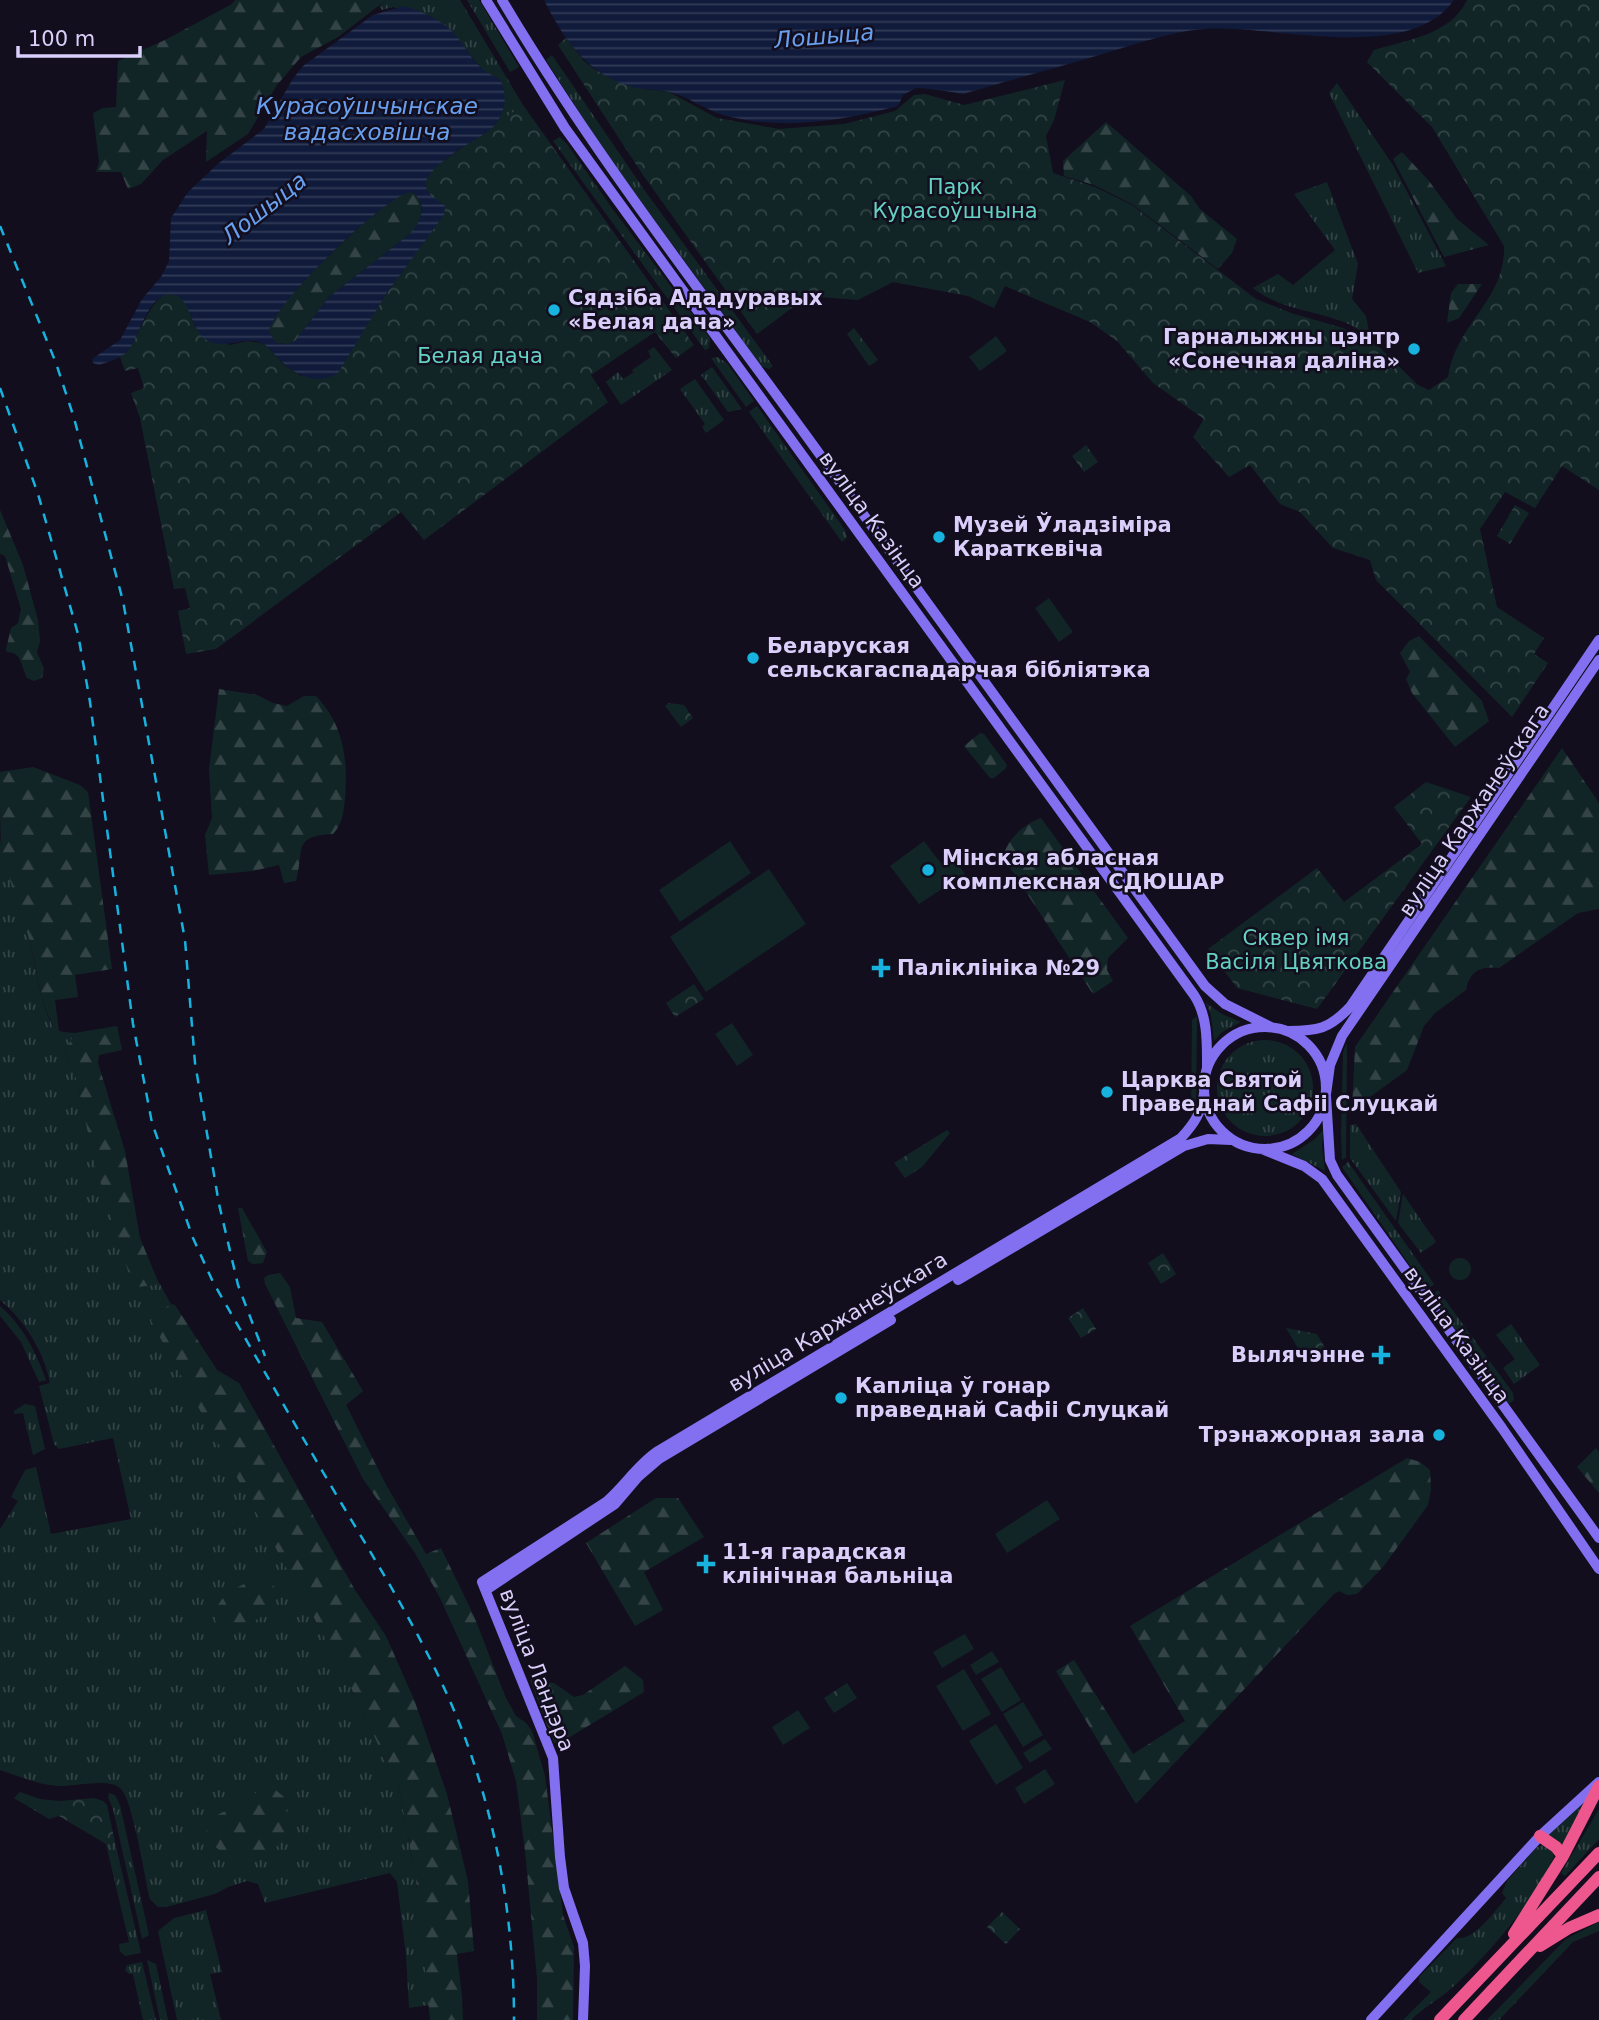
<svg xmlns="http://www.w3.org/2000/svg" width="1599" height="2020" viewBox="0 0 1599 2020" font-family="'DejaVu Sans',sans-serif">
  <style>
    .grass { fill: url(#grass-tufts) }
    .forest { fill: url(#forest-firs) }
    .park { fill: url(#park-crowns) }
    .pitch { fill: #122526 }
    .water { fill: url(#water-rules); fill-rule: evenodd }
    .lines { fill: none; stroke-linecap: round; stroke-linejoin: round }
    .secondary { stroke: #8370f0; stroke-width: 10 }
    .highway { stroke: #ed578d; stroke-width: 12 }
    .rail { stroke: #17b2de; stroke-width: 2.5; stroke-dasharray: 10 9; stroke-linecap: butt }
    .poi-dot { fill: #17b2de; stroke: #120e1d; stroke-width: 2.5 }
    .labels { text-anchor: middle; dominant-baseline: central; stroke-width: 5; stroke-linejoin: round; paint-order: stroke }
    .park-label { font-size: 21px; fill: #64d2c3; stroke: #120e1d }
    .poi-label { font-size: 21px; font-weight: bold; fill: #d9cffa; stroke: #120e1d; text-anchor: start }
    .street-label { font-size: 21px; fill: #d9cffa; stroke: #120e1d }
    .water-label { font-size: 23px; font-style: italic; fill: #68a0ef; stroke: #120e1d }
  </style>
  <defs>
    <pattern id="grass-tufts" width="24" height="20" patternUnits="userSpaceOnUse" patternTransform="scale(1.75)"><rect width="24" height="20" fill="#122526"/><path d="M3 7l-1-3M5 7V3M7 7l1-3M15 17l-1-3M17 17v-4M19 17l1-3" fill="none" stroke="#344446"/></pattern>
    <pattern id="forest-firs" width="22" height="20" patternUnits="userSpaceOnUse" patternTransform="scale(1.75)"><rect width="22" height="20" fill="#122526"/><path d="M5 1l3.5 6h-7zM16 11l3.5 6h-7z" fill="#344446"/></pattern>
    <pattern id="park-crowns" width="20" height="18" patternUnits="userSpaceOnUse" patternTransform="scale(1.75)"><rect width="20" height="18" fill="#122526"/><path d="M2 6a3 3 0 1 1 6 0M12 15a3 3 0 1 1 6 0" fill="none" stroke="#344446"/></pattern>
    <pattern id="water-rules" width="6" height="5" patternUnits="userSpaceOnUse" patternTransform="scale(1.75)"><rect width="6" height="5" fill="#101b3b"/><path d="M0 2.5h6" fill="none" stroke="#323b58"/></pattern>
  </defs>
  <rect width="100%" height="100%" fill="#120e1d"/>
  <path class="grass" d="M386 0H460L523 105 489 131C506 115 507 99 500 79L484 72 451 30 440 22 393 7 382 10 379 6Z
    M467 0H479L519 67 510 72Z
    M552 55 645 191 773 366 769 369 761 366 600 145 546 60Z
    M1337 83 1393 165 1446 266 1418 273 1329 93Z
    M560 137 567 144 614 211 710 338 709 348 705 350 553 141Z
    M1327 182 1358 264 1352 299 1366 316 1370 337C1361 331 1351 324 1341 321 1311 310 1279 309 1253 288L1278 274 1293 285 1335 250 1294 194Z
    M654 347 672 370 621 405 606 382 618 372 623 379 634 372 632 370 651 357 648 351Z
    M717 357 727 363 754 401 746 407 711 358Z
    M712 367 742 409 728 412 701 375Z
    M695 379 724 420 706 433 702 427 705 424 680 389Z
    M757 406 845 530 847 537 842 542 749 412Z
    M0 839C7 873 20 904 29 938 34 957 43 1015 54 1027 59 1033 67 1032 75 1033L65 1051 76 1078 83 1109 156 1285 157 1279 171 1304 156 1313 152 1322 341 1667 399 1788 416 1880 429 2005 409 2008 406 1956 397 1882 390 1873 265 1903 258 1884 247 1881 228 1887 215 1894 166 1907H158L150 1899C145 1879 133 1801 121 1789 110 1777 73 1787 58 1786 38 1785 19 1776 0 1770V1529L18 1501 11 1497 25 1470 36 1467 51 1534 131 1519 113 1438 59 1449 54 1444 39 1386 50 1383C44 1351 24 1320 0 1300Z
    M1206 1003 1222 1014 1241 1022 1222 1032 1214 1041 1211 1015Z
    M1197 1016 1196 1101 1191 1119 1192 1020Z
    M1217 1088a48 48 0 1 1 96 0a48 48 0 1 1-96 0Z
    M1347 1043 1346 1157 1342 1160 1341 1135 1343 1052Z
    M1356 1124 1401 1192 1396 1221 1350 1158V1125Z
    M1323 1130 1322 1148 1325 1171 1292 1154 1315 1139Z
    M1348 1162 1434 1284 1427 1290 1342 1167Z
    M1403 1194 1436 1242 1421 1253 1398 1223Z
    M1449 1269a11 11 0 1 1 22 0a11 11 0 1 1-22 0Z
    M1438 1290 1513 1393 1514 1400 1509 1404 1431 1296Z
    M0 1306C23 1326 36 1352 46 1380L39 1382 21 1342 0 1316Z
    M1511 1324 1540 1365 1514 1384 1503 1368 1515 1359 1496 1335Z
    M25 1404 35 1406 45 1449 33 1455 23 1413 14 1414V1411Z
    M20 1792 40 1799 59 1801V1816L49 1819 14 1798Z
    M109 1793 115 1795 120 1805 149 1935 142 1939 113 1809 108 1797Z
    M1583 1803 1585 1806 1561 1848 1558 1842 1548 1834Z
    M1599 1809V1839L1565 1876 1561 1873Z
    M115 1842 141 1953 125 1956 120 1951 119 1944 129 1942 106 1844Z
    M1544 1845 1552 1849 1554 1857C1531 1905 1492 1950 1454 1986 1440 1999 1424 2007 1411 2020H1403L1431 1992 1419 1982V1977L1457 1938C1473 1942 1496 1910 1506 1898L1502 1893 1507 1881 1537 1847Z
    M206 1910 222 1972 210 1974 221 2020H177L158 1931 174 1918Z
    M1599 1922V1931L1573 1942 1499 2020H1487L1566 1939Z
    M147 1960 156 1964 168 2020H160Z
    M142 1962 156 2020H143L133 1974H129L125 1970 127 1965Z"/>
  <path class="forest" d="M235 0H386L338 37 301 57 277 85 248 134 206 162 207 131 163 160 141 184 128 189 121 172H96L99 162 93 113 103 108 116 107 118 61 165 40 232 4Z
    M1106 122 1191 196 1200 209 1237 239 1232 253 1218 269 1132 204 1094 185 1064 176 1063 161Z
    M1402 152 1429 181 1457 219 1489 245 1444 257 1393 159Z
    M409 191 417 195C425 210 422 220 411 233L329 297 295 341 288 344 276 343 269 332V327C279 300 382 200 409 191Z
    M1458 284H1482L1459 318 1447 323 1451 293Z
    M0 510 23 565 38 620 40 641 37 652 44 669 42 678 34 681 27 678C21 666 22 652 7 652L6 649 11 628 18 623 21 609 5 556 0 554Z
    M1419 636 1482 701 1489 721 1455 747 1412 693 1406 679 1410 672 1400 653 1409 641Z
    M219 689 257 695 273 703 287 706 304 696H316C344 725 348 760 345 799 343 814 343 823 333 834 291 836 305 850 296 881L284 883 279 865 253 871 209 875 205 835 212 818 209 769Z
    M980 733 984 734 1007 765 1006 768 994 778H990L964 746Z
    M1562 748 1599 803V909L1578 913 1499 968C1480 966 1470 971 1466 990L1435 1013 1424 1026 1407 1070 1352 1110 1355 1047Z
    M33 767 80 785 88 792 112 969 75 975 78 997 55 1000 59 1032C41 1016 36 959 28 935 19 904 6 875 1 842 0 820 0 795 0 772Z
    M1041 818 1128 938 1108 958 1107 970 1113 981 1093 994 1003 857C1007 839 1024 824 1041 818Z
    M117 1026 122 1050 99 1055 98 1063 125 1151 140 1238 157 1279 156 1285 137 1287 132 1284 96 1168 76 1078 65 1051 75 1033Z
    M238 1208H242L267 1252 263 1263 253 1264 248 1261Z
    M280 1273 290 1287 296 1318 322 1322 363 1391 346 1405 384 1481 426 1554 441 1548 474 1616 505 1696 516 1716 526 1723 532 1731 545 1776 563 1915 574 1947 573 2020H537V1978L525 1851 516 1781 502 1734 440 1598 415 1553 363 1479 265 1284 264 1278 268 1275Z
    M171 1304 175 1305 217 1370 239 1383 355 1590 386 1636 415 1702 447 1794 468 1881 474 1951 457 1954 462 1997 463 2020H430L416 1880 399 1788 341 1667 151 1321 156 1313Z
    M1596 1448 1599 1452V1493L1577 1467Z
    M1407 1458 1420 1462 1430 1470 1431 1490 1428 1505 1383 1567 1357 1594 1347 1595 1339 1591 1333 1595 1136 1804 1056 1671 1074 1660 1133 1754 1185 1721 1130 1626Z
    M656 1498H678L704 1537 644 1572 663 1610 635 1626 586 1543Z
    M258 1578C270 1579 273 1584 278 1594 271 1621 247 1624 222 1627L215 1621C214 1596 237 1587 258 1578Z
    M625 1666 643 1680 644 1692 560 1743H554L530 1680 538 1676 546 1682 554 1683 574 1697 583 1695Z
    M262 1787H272L284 1797 291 1836C283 1839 280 1845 273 1849 250 1862 206 1858 206 1826 219 1810 223 1814 239 1805 248 1800 255 1794 262 1787Z"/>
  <path class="park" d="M1467 0H1599V490L1562 466 1535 508 1505 492 1480 529 1497 607 1544 638 1534 654 1548 663 1512 717 1376 580 1370 560 1333 548 1300 512 1280 504 1250 465 1229 477 1193 437 1204 419 1153 383 1117 341 1090 322 1005 286 994 308 968 296 893 282 858 300 808 296 757 334 643 175 558 45 566 38 583 60 594 69 619 82 644 89 669 92 717 118 779 129 844 124 895 111 914 95 925 94 964 105 1065 80 1054 120 1046 136 1053 173 1095 187 1132 205 1256 299 1291 313 1343 328 1379 347 1418 385 1429 390 1448 377C1456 323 1506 300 1504 246L1432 127 1367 62 1374 50C1406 40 1451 35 1467 0Z
    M523 105 694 345 676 358 655 332 591 375 608 402 424 540 401 512 216 649 186 654 178 611 190 608 185 588 174 589 140 418 131 393 144 388 138 368 125 371 120 357C123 354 126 353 129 349 138 338 162 266 185 303 190 311 192 321 196 329L230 345 248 341 261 343 267 346 284 365 301 376 377 308 412 256 444 215 427 190C423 179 431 172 439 164Z
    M854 328 878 360 869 366 847 334Z
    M1086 445 1098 462 1084 472 1072 456Z
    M1515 505 1529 513 1510 544 1497 536Z
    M669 703 684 705 693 718 681 727 665 706Z
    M1426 782 1471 797 1317 1009 1237 988 1208 949 1317 868 1344 902 1422 844 1394 807Z
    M694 984 704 999 675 1017 666 1003Z
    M947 1130 950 1133 922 1167 905 1178 894 1163Z
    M1163 1253 1176 1274 1161 1284 1148 1263Z
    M1083 1308 1096 1329 1081 1338 1068 1318Z
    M1286 1328 1317 1334 1335 1365 1304 1358Z
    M847 1683 857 1698 834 1713 824 1698Z
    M94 1798 103 1801 107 1805 115 1842 106 1844 59 1816V1801Z
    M1002 1912 1020 1929 1006 1944 987 1927Z"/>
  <path class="pitch" d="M996 336 1007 351 980 371 969 357Z
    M1049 598 1073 632 1059 642 1035 608Z
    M730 841 751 873 680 922 659 890Z
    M924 841 943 866 954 858 965 874 919 904 890 866Z
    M769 869 806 924 706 992 670 937Z
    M732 1023 753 1055 737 1066 715 1034Z
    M1047 1500 1060 1519 1007 1553 995 1534Z
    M965 1634 974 1649 942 1668 933 1652Z
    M992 1651 999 1662 976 1675 970 1665Z
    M1001 1667 1021 1700 1002 1712 981 1679Z
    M964 1669 991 1714 963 1731 936 1686Z
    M1023 1702 1043 1735 1023 1747 1003 1714Z
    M798 1710 810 1728 783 1745 772 1727Z
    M996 1724 1023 1768 996 1785 969 1741Z
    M1045 1739 1052 1749 1030 1763 1023 1753Z
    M1045 1769 1055 1784 1024 1804 1015 1788Z"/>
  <path class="water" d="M544 0H1454C1408 65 1273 24 1204 29 1167 32 1131 46 1096 56 1052 69 1007 81 963 94 961 93 920 87 916 88L903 95 898 106C841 121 781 131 723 115 705 110 688 96 669 92 657 89 645 90 632 87 588 75 564 40 544 0Z
    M404 6C422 11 440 19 453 32 471 52 472 67 500 79 509 98 505 116 489 131 475 140 423 168 426 186 427 196 439 200 445 206L444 215 386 294 338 373C319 386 296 376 281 361 274 355 270 347 262 343 243 335 224 352 205 339 189 329 191 290 166 295 147 299 139 337 128 351 122 358 108 362 99 365L93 363 92 359 120 340 142 299 161 277 169 261 171 218 188 192 219 163 264 129 292 80 303 66 373 15ZM412 192C428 204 422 220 411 233L329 297 295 341 287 344 276 343 269 332C270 307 388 192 412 192Z"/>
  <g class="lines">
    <path class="secondary" d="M486 0 565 128 1194 995C1208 1016 1207 1043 1207 1067
      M502 0C592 152 701 291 805 434 939 617 1071 802 1205 986L1225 1004 1271 1027
      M1204 1088a61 61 0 1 1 122 0a61 61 0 1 1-122 0Z
      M1288 1031C1318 1031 1329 1029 1350 1007L1599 640
      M1326 1094 1330 1065 1342 1036 1599 660
      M1326 1096 1330 1160 1337 1175 1599 1538
      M1262 1149 1304 1166 1322 1179 1502 1428 1599 1569
      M958 1280 1184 1146 1208 1139 1231 1140
      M486 1590 615 1504 638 1477 659 1459 891 1320
      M583 2020 585 1966 583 1943 564 1888 560 1857 553 1758 482 1582 606 1502C625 1486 637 1465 658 1451L1181 1138C1194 1124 1202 1112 1204 1093
      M1371 2020 1540 1836 1599 1782"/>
    <path class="highway" d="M1540 1836 1556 1847 1563 1856
      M1514 1934 1563 1856 1599 1786
      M1540 1946 1569 1928 1599 1915
      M1440 2020 1599 1853
      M1464 2020 1599 1877"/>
    <path class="rail" d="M0 226 56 363 74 418 123 601 185 940 195 1063 219 1204 238 1285 265 1356
      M0 388 38 494 78 634 90 702 133 1024 152 1123 193 1238 213 1282C256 1357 299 1432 343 1506 387 1580 433 1654 464 1735 498 1826 514 1923 514 2020"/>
  </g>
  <g class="poi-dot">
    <circle cx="554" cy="310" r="7"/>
    <circle cx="1414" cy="349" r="7"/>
    <circle cx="939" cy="537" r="7"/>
    <circle cx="753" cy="658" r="7"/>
    <circle cx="928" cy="870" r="7"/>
    <path d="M877.5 957.5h7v7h7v7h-7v7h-7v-7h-7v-7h7z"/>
    <circle cx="1107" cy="1092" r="7"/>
    <path d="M1377.5 1344.5h7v7h7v7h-7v7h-7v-7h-7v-7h7z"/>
    <circle cx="841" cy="1398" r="7"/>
    <circle cx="1439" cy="1435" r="7"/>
    <path d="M702.5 1553.5h7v7h7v7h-7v7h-7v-7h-7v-7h7z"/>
  </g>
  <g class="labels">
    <g class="park-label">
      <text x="955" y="187">Парк<tspan x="955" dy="24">Курасоўшчына</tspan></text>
      <text x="480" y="356">Белая дача</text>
      <text x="1296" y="938">Сквер імя<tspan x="1296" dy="24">Васіля Цвяткова</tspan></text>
    </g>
    <g class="poi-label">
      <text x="568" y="298">Сядзіба Ададуравых<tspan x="568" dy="24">«Белая дача»</tspan></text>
      <text x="1400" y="337" text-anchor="end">Гарналыжны цэнтр<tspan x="1400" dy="24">«Сонечная даліна»</tspan></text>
      <text x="953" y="525">Музей Ўладзіміра<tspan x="953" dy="24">Караткевіча</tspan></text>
      <text x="767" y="646">Беларуская<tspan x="767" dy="24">сельскагаспадарчая бібліятэка</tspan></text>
      <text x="942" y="858">Мінская абласная<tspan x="942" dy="24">комплексная СДЮШАР</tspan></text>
      <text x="897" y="968">Паліклініка №29</text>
      <text x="1121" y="1080">Царква Святой<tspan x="1121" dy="24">Праведнай Сафіі Слуцкай</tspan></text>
      <text x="1365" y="1355" text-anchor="end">Вылячэнне</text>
      <text x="855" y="1386">Капліца ў гонар<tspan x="855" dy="24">праведнай Сафіі Слуцкай</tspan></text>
      <text x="1425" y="1435" text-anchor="end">Трэнажорная зала</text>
      <text x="722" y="1552">11-я гарадская<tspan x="722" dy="24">клінічная бальніца</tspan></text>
    </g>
    <g class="street-label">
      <text transform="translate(872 520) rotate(54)">вуліца Казінца</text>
      <text transform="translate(1474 810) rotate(-56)">вуліца Каржанеўскага</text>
      <text transform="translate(838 1322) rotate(-31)">вуліца Каржанеўскага</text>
      <text transform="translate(1457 1335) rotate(54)">вуліца Казінца</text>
      <text transform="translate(537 1670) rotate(69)">вуліца Ландэра</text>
    </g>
    <g class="water-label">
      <text transform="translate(824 36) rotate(-5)">Лошыца</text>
      <text x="367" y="106">Курасоўшчынскае<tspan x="367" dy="26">вадасховішча</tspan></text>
      <text transform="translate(264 208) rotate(-38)">Лошыца</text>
    </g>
  </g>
  <path d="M18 46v10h122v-10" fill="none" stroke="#d9cffa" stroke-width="3.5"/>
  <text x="28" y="46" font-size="21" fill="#d9cffa" stroke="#120e1d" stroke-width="5" paint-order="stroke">100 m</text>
</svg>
